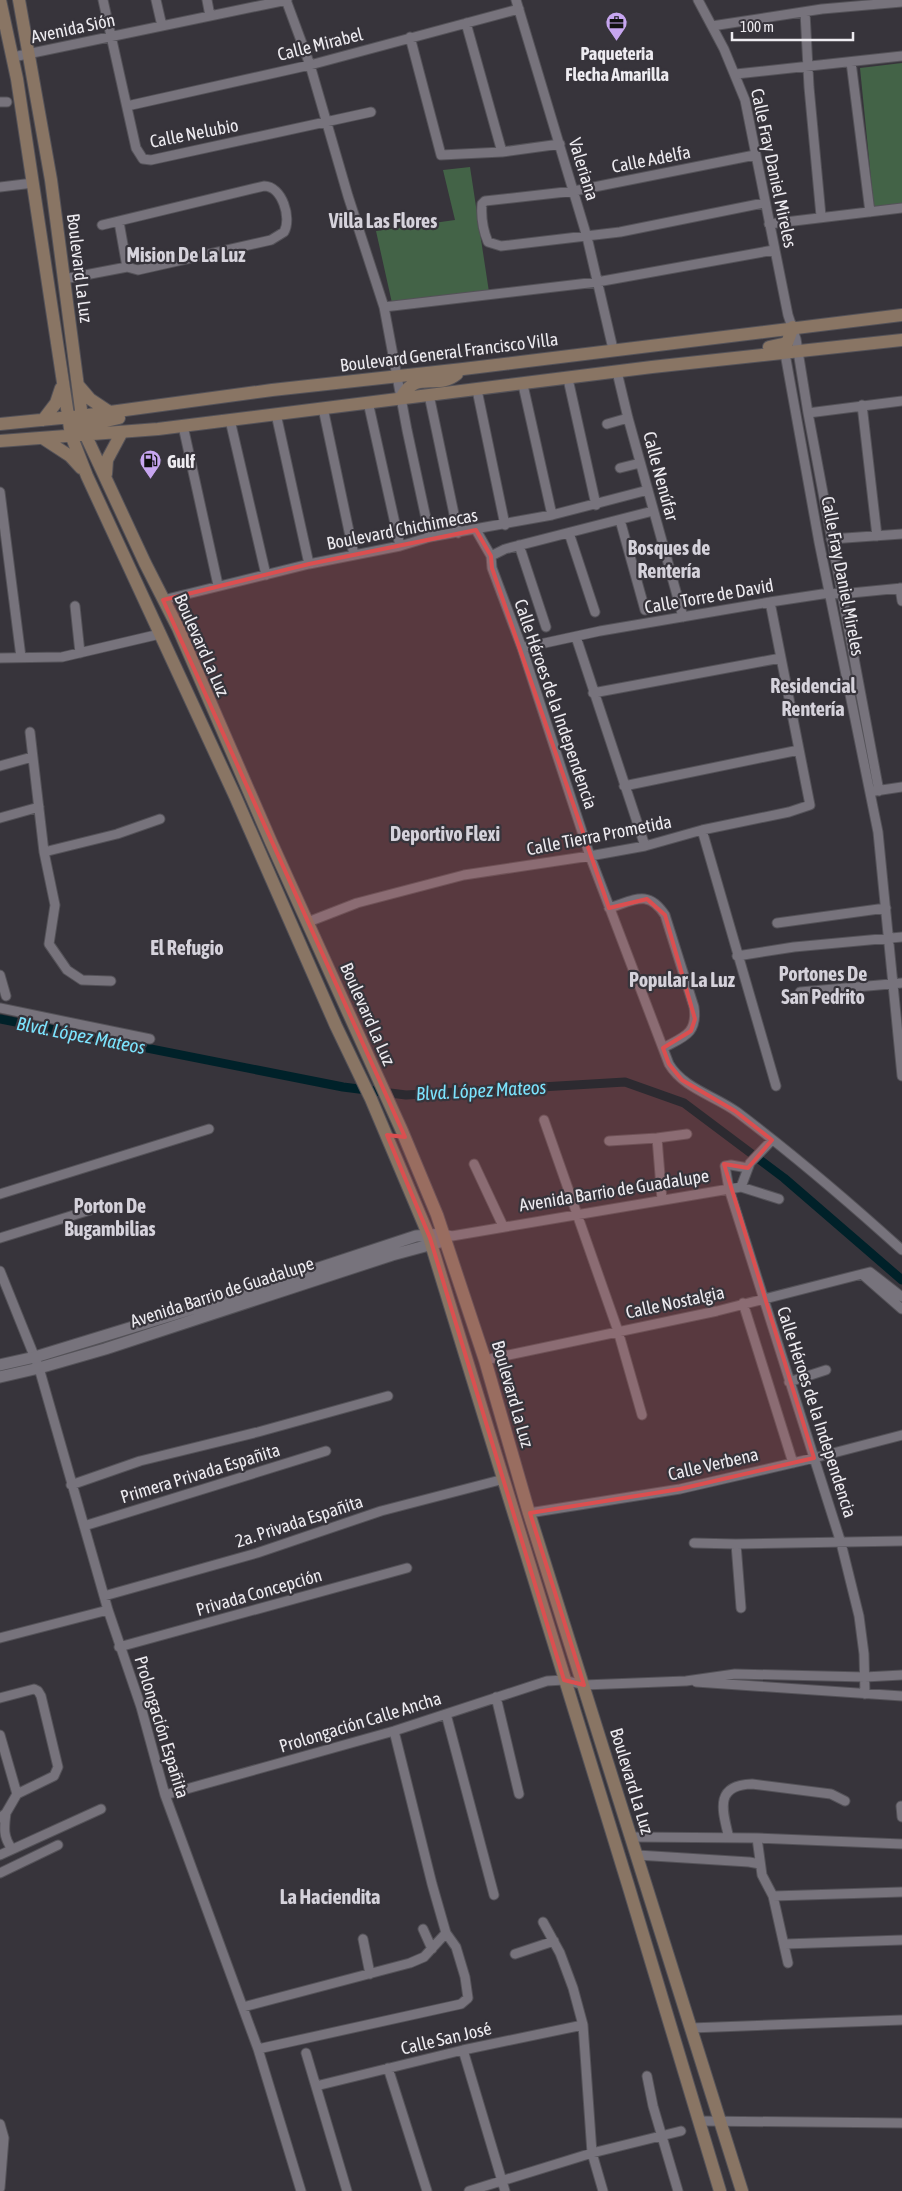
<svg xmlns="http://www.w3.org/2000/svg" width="902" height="2191" viewBox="0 0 902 2191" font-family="'Asap Condensed',sans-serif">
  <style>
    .green { fill: #436347 }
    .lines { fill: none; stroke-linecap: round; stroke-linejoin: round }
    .canal { stroke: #002129; stroke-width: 9 }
    .minor-casing { stroke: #545258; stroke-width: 11 }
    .tertiary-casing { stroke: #545258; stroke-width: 13 }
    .secondary-casing { stroke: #545258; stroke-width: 14 }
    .minor { stroke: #77737c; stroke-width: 9 }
    .tertiary { stroke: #77737c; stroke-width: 11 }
    .secondary { stroke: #897564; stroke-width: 12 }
    .marked { fill: #db4f50; fill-opacity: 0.2; stroke: #db4f50; stroke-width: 4; stroke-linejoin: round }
    .labels { text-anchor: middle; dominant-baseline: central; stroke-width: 4.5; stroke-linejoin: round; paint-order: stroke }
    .street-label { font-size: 18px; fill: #edebf0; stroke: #37343b }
    .poi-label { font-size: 18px; font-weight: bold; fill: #edebf0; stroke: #37343b }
    .water-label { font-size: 19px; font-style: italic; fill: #7ce3fd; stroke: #37343b }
    .quarter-label { font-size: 20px; font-weight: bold; fill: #d5d2db; stroke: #37343b }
  </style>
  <rect width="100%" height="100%" fill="#37343b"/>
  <path class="green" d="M902 63V205L874 209 860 68Z
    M470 167 489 292 392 303 376 231 455 220 443 170Z"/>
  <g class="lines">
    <path class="canal" d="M0 1019 343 1087 406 1095 625 1082 684 1103 784 1178 902 1280"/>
    <defs>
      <path id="minor" d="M103 0 136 148 143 159 151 160 371 112
        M156 0 162 26
        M207 0 210 16
        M286 0 310 65 348 196 384 307 407 430 430 537
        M516 0 587 237 613 349
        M698 0 724 49 745 100 788 315 796 339 808 413 879 791
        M805 12 809 87 821 216
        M466 23 502 152
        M712 26 822 9 902 2
        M410 37 441 155 502 152 560 144
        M13 57 287 0
        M851 62 870 212
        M736 74 902 56
        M0 102H7
        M127 106 310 65 519 9
        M755 155 574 191 485 201 482 204C481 216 483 230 488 242L501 246 620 232 764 203
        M0 187 33 183
        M769 224 902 208
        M102 225 264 186C282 186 292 218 284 232L271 240 138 270 127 267 119 222
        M64 279 127 267
        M384 307 597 282 774 250
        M784 348 819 542 878 832 902 1076
        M617 372 628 418 683 617
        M568 379 596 505
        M523 385 552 515
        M477 390 505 525
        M429 395 458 533
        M368 402 400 546
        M862 405 877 536
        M323 408 354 555
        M808 413 902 401
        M276 414 309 564
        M230 420 266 575
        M607 424 628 418
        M183 426 218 585
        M620 468 640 463
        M0 492 21 657
        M653 511 505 549 491 556 492 568 522 648 590 856 669 1064C683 1088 715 1096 737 1112 794 1155 849 1202 902 1250
        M620 520 645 610
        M476 530 491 556
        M569 533 595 612
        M831 539 902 534
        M519 545 546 627
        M900 588 902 601
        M163 600 309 564 400 546 430 537 552 515 648 490
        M75 606 80 653
        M576 637 645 846
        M522 648 600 631 770 602 829 593 841 594 902 588
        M0 658 62 657 160 634
        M593 693 781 658
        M30 732 44 852 55 905 49 944 67 970 82 980 111 981
        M0 766 32 757
        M624 786 799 750
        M875 791 902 787
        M0 818 39 807
        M702 830 776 1086
        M44 852 117 834 160 819
        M609 908C635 900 648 889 665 915L694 1007C698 1034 683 1037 663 1048
        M308 922 357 903 464 875 590 856 645 846 702 830 789 812 810 805 770 602
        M777 923 886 908
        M737 956 794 947 902 937
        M0 975 6 996
        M800 992 902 983
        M0 1008 150 1039
        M544 1120 618 1331 642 1415
        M657 1138 662 1200
        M609 1141 657 1138 687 1134
        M474 1164 503 1226
        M748 1168 731 1165 725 1166 729 1189 841 1543 859 1616 864 1654 865 1694
        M741 1187 750 1163 772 1140
        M0 1194 209 1129
        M443 1234 452 1236 741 1187 779 1199
        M0 1238 103 1206
        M0 1271 39 1368 108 1610 141 1707 165 1795 258 2049 301 2191
        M862 1274 902 1309
        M743 1303 793 1463
        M485 1360 717 1311 870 1272 902 1297
        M789 1382 826 1370
        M71 1485 140 1461 258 1432 388 1396
        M529 1513 680 1489 814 1458 902 1435
        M84 1526 326 1451
        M694 1543 736 1544 902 1541
        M736 1544 741 1608
        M104 1596 257 1553 381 1511 504 1479
        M0 1638 108 1610
        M119 1647 407 1568
        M696 1682 902 1696
        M496 1697 519 1794
        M0 1698 34 1689 38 1691 41 1696 58 1767 54 1776 17 1794 6 1813 0 1818
        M446 1714 494 1895
        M0 1735 17 1794
        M165 1795 394 1731 547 1681 564 1680 584 1685 686 1681 735 1674 865 1677 902 1675
        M901 1806 902 1817
        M6 1813C4 1828 3 1837 12 1849
        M631 1837 757 1838 902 1844
        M729 1838C723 1812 713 1785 752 1784L831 1794 845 1801
        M757 1838 762 1875 773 1896 788 1963
        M0 1855 101 1809
        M637 1855 749 1862 760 1864
        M0 1873 58 1845
        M773 1896 902 1892
        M543 1922 560 1953 573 1988 583 2025 592 2153 603 2191
        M423 1929 432 1949
        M363 1939 370 1974
        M785 1944 902 1940
        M515 1954 554 1941
        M243 2007 410 1963 424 1957 446 1933
        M691 2028 902 2020
        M258 2049 461 2004 468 1998 465 1977 456 1947 446 1933 432 1884 394 1731
        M463 2050 505 2191
        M306 2053 347 2191
        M388 2068 427 2191
        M647 2076 653 2106 678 2191
        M316 2086 463 2050 583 2025
        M700 2121 902 2123
        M0 2124 4 2138 0 2188
        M469 2191 592 2153 681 2131"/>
      <path id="tertiary" d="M0 1365 35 1357 234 1296 416 1236 443 1234
        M0 1377 39 1368 105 1349 392 1255 440 1242"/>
      <path id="secondary" d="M0 0 17 79 71 435 87 476 235 796 336 1026 371 1099 428 1234 629 1888 720 2191
        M19 0 51 180 83 425 86 436 145 563 178 628 271 842 402 1131 437 1215 485 1360 529 1513 742 2191
        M769 347 787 343 793 327
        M78 385 90 399 108 411
        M401 398C417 368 437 391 457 374
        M43 420 56 403 61 388
        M0 424 81 416 272 390 463 369 902 315
        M76 428 119 418
        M44 439 70 456 81 468
        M0 441 158 429 652 367 902 340
        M106 474 107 460 122 432"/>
    </defs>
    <use href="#minor" class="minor-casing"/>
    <use href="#tertiary" class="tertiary-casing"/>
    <use href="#secondary" class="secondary-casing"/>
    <use href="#minor" class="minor"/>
    <use href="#tertiary" class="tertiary"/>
    <use href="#secondary" class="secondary"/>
  </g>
  <path class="marked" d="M476 530 491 556 492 568 609 908 647 899 665 915 695 1019 691 1031 663 1048 669 1064 682 1080 735 1111 772 1140 748 1168 724 1164 814 1458 680 1489 530 1513 584 1685 564 1680 430 1238 387 1135 405 1137 163 600 309 564Z"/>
  <defs>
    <symbol id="office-pin" viewBox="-11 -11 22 30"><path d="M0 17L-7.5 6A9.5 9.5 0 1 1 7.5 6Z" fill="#c7a6f0" stroke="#37343b"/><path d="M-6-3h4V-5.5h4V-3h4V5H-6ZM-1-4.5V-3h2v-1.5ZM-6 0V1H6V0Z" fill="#111"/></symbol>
    <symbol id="fuel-pin" viewBox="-11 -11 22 30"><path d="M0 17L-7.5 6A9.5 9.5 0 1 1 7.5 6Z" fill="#c7a6f0" stroke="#37343b"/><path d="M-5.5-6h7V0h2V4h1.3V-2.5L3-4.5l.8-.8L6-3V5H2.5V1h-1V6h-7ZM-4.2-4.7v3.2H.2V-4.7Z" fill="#111"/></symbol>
  </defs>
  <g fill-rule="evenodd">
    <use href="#office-pin" x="604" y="10" width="25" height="34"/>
    <use href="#fuel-pin" x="138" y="448" width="25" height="34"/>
  </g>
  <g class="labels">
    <g class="street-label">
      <text transform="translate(73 28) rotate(-12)">Avenida Sión</text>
      <text transform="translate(320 44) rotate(-14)">Calle Mirabel</text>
      <text transform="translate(194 133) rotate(-11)">Calle Nelubio</text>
      <text transform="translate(651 159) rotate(-11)">Calle Adelfa</text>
      <text transform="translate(774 168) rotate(78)">Calle Fray Daniel Mireles</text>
      <text transform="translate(584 169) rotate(73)">Valeriana</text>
      <text transform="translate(80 268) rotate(83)">Boulevard La Luz</text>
      <text transform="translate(449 352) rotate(-7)">Boulevard General Francisco Villa</text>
      <text transform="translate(661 476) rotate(75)">Calle Nenúfar</text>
      <text transform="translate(402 529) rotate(-11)">Boulevard Chichimecas</text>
      <text transform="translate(843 576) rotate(79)">Calle Fray Daniel Mireles</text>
      <text transform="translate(709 596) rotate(-10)">Calle Torre de David</text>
      <text transform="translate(202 645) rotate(66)">Boulevard La Luz</text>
      <text transform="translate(556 704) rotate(71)">Calle Héroes de la Independencia</text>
      <text transform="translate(599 835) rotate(-11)">Calle Tierra Prometida</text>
      <text transform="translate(368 1014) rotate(66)">Boulevard La Luz</text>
      <text transform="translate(614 1190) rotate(-9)">Avenida Barrio de Guadalupe</text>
      <text transform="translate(222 1292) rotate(-18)">Avenida Barrio de Guadalupe</text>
      <text transform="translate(675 1302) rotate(-12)">Calle Nostalgia</text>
      <text transform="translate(513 1394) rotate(74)">Boulevard La Luz</text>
      <text transform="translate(817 1412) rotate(72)">Calle Héroes de la Independencia</text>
      <text transform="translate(713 1464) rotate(-13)">Calle Verbena</text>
      <text transform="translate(200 1473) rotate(-17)">Primera Privada Españita</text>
      <text transform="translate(299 1521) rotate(-18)">2a. Privada Españita</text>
      <text transform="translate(259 1592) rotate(-16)">Privada Concepción</text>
      <text transform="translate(360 1722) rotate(-17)">Prolongación Calle Ancha</text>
      <text transform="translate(162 1727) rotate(73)">Prolongación Españita</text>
      <text transform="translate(632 1781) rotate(73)">Boulevard La Luz</text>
      <text transform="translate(446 2038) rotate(-13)">Calle San José</text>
    </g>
    <g class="poi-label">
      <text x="617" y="53">Paqueteria<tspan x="617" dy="21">Flecha Amarilla</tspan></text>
      <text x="167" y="461" text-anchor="start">Gulf</text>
    </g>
    <g class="water-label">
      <text transform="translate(81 1035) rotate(11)">Blvd. López Mateos</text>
      <text transform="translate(481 1090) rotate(-3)">Blvd. López Mateos</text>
    </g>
    <g class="quarter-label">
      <text x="383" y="220">Villa Las Flores</text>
      <text x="186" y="254">Mision De La Luz</text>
      <text x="669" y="547">Bosques de<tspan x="669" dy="23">Rentería</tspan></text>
      <text x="813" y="685">Residencial<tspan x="813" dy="23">Rentería</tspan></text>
      <text x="445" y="833">Deportivo Flexi</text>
      <text x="187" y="947">El Refugio</text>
      <text x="823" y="973">Portones De<tspan x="823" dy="23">San Pedrito</tspan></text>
      <text x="682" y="979">Popular La Luz</text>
      <text x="110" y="1205">Porton De<tspan x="110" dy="23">Bugambilias</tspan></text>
      <text x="330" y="1896">La Haciendita</text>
    </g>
  </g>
  <path d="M732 32v8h121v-8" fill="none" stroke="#edebf0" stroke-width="2.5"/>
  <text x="740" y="32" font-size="15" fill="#edebf0" stroke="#37343b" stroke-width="4" paint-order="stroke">100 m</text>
</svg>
